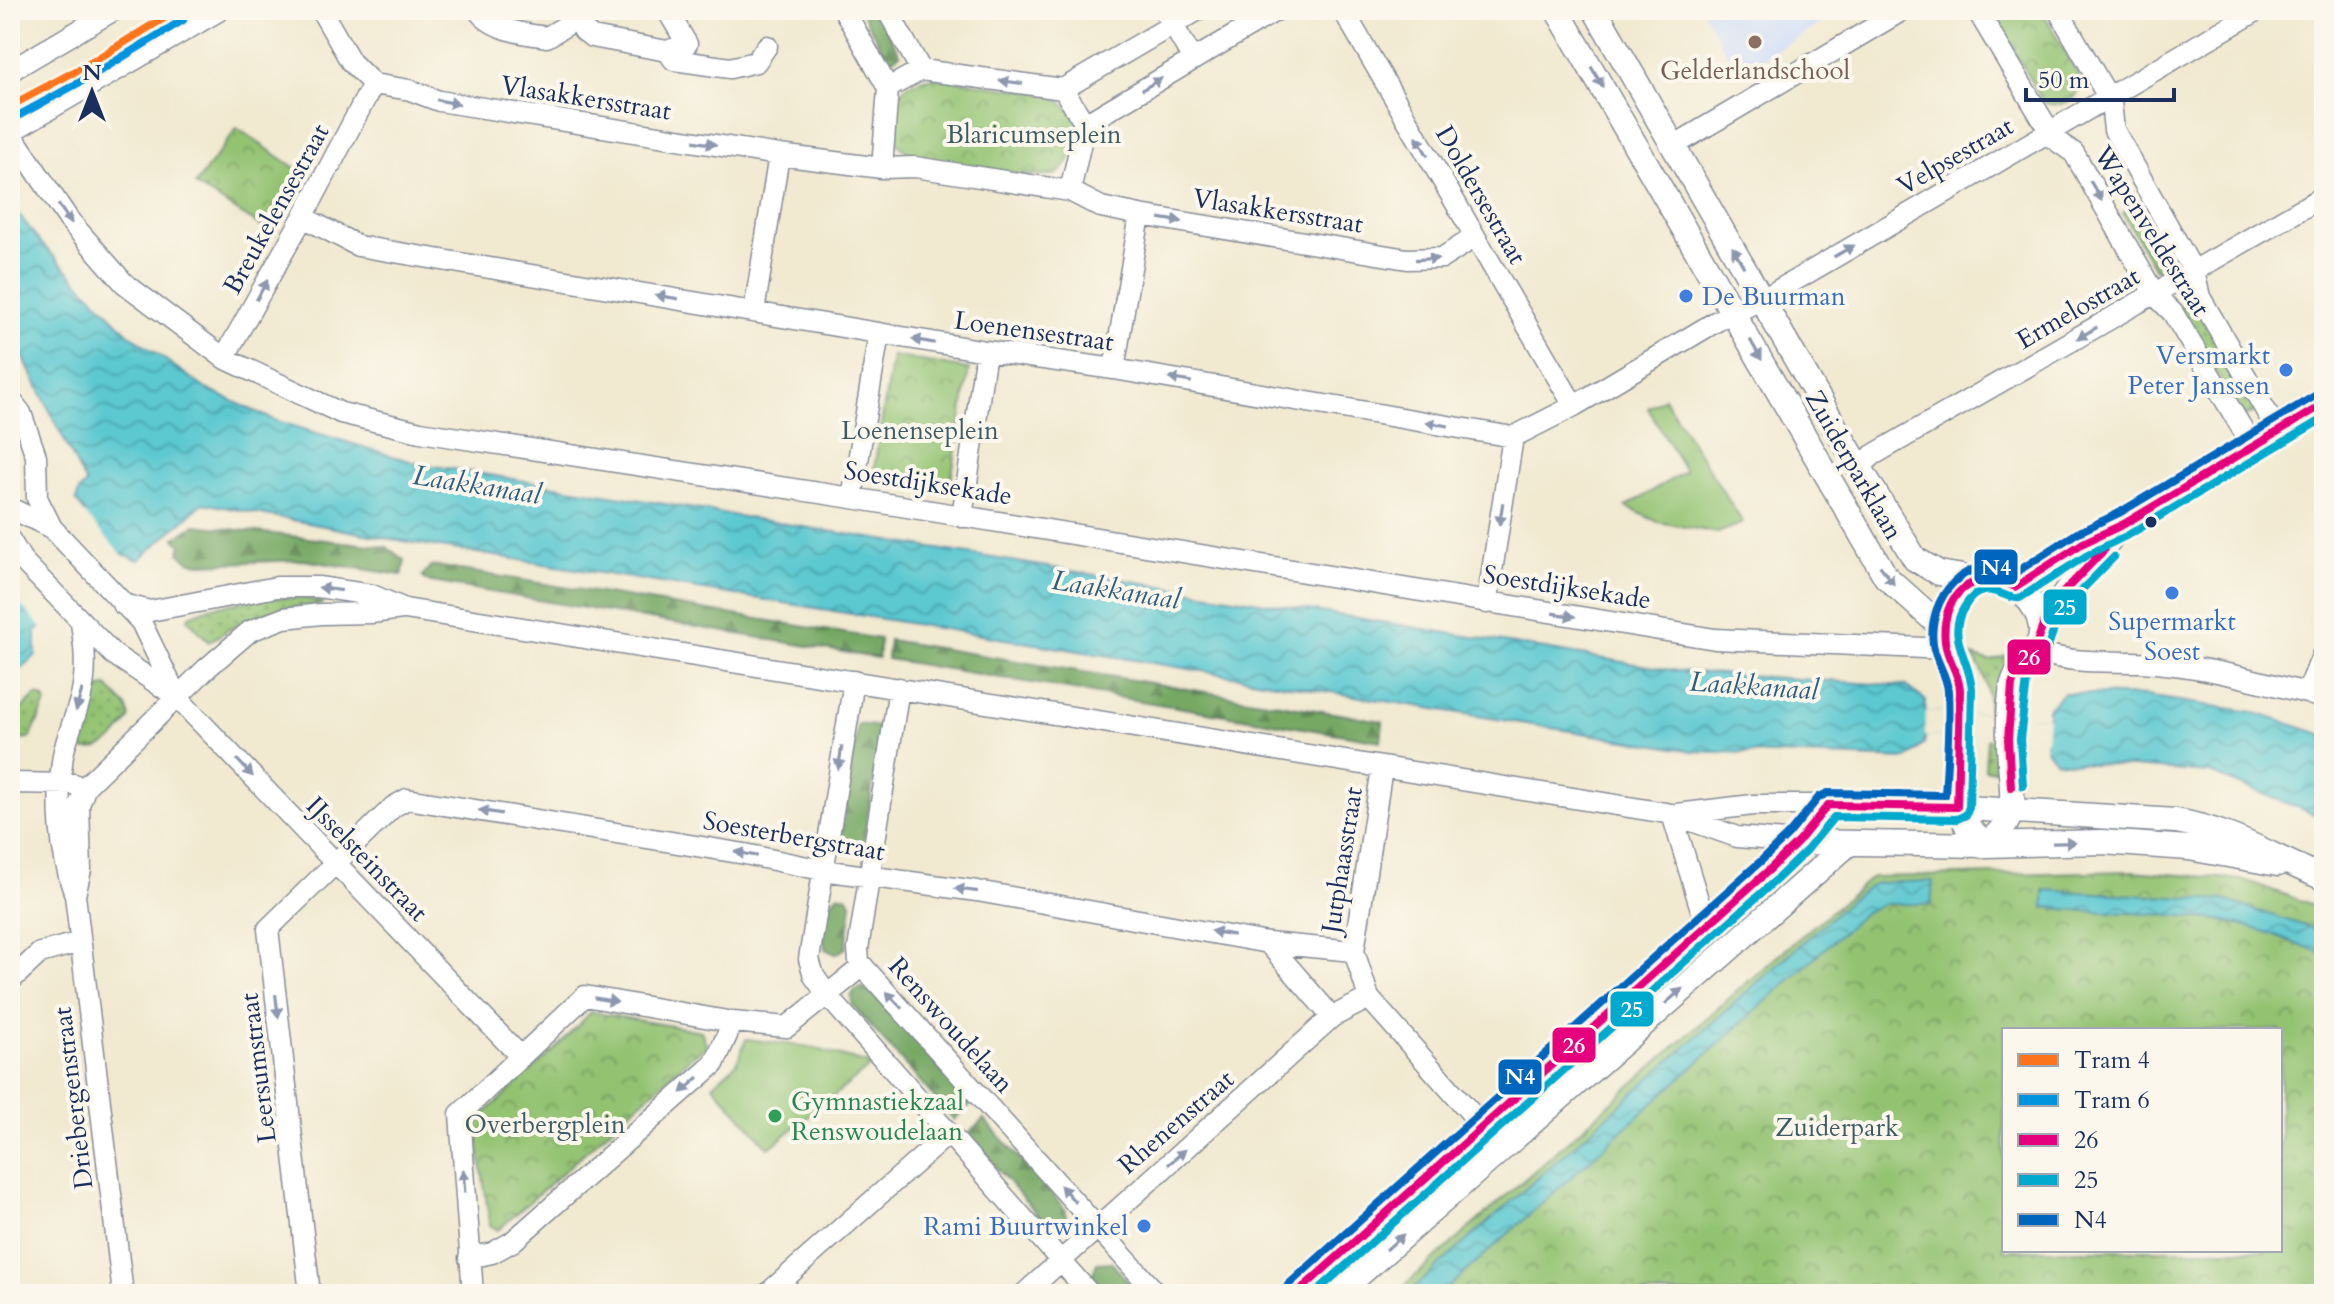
<svg xmlns="http://www.w3.org/2000/svg" width="2334" height="1304" viewBox="0 0 2334 1304" font-family="Cardo,serif">
  <style>
    .built { fill: #ccdbf9 }
    .grass { fill: url(#grass-dots); stroke: #577868; stroke-width: 2 }
    .forest { fill: url(#forest-firs); stroke: #486c60; stroke-width: 2 }
    .park { fill: url(#park-crowns); stroke: #577868; stroke-width: 2; fill-rule: evenodd }
    .garden { fill: #93c271; stroke: #577868; stroke-width: 2 }
    .water { fill: url(#water-waves); stroke: #3b7c97; stroke-width: 2 }
    .pier { fill: #f1e9d0 }
    .lines { fill: none; stroke-linecap: round; stroke-linejoin: round }
    .minor-casing { stroke: #868c97; stroke-width: 23 }
    .major-casing { stroke: #868c97; stroke-width: 27 }
    .minor { stroke: #fff; stroke-width: 20 }
    .major { stroke: #fff; stroke-width: 24 }
    .bus-1-casing { stroke: #fbf7ec; stroke-width: 14 }
    .bus-2-casing { stroke: #fbf7ec; stroke-width: 14 }
    .bus-3-casing { stroke: #fbf7ec; stroke-width: 14 }
    .bus-1 { stroke: #e5007d; stroke-width: 8 }
    .bus-2 { stroke: #00a9ce; stroke-width: 8 }
    .bus-3 { stroke: #0065bd; stroke-width: 8 }
    .tram-1-casing { stroke: #fbf7ec; stroke-width: 14 }
    .tram-2-casing { stroke: #fbf7ec; stroke-width: 14 }
    .tram-1 { stroke: #fc751c; stroke-width: 8 }
    .tram-2 { stroke: #0093de; stroke-width: 8 }
    .oneway { fill: #8d97ae }
    .education-dot { fill: #8d6e63; stroke: #fbf7ec; stroke-width: 3 }
    .shop-dot { fill: #3f7fe0; stroke: #fbf7ec; stroke-width: 3 }
    .bus-dot { fill: #1b2f5e; stroke: #fbf7ec; stroke-width: 3 }
    .leisure-dot { fill: #2e9e5b; stroke: #fbf7ec; stroke-width: 3 }
    .labels { text-anchor: middle; dominant-baseline: central; stroke-width: 8; stroke-linejoin: round; paint-order: stroke }
    .education-label { font-size: 26px; fill: #785e54; stroke: #fbf7ec }
    .street-label { font-size: 26px; fill: #1b2f5e; stroke: #fbf7ec }
    .park-label { font-size: 26px; fill: #3f5b64; stroke: #fbf7ec }
    .shop-label { font-size: 26px; fill: #366cbe; stroke: #fbf7ec; text-anchor: end }
    .leisure-label { font-size: 26px; fill: #27864d; stroke: #fbf7ec; text-anchor: start }
    .water-label { font-size: 28px; font-style: italic; fill: #2e5d80; stroke: #fbf7ec }
    .line-badge { stroke: #fbf7ec; stroke-width: 3 }
    .badge-label { font-size: 22px; text-anchor: middle; font-weight: bold; fill: #fff }
  </style>
  <defs>
    <pattern id="grass-dots" width="8" height="8" patternUnits="userSpaceOnUse" patternTransform="scale(2)"><rect width="8" height="8" fill="#93c271"/><path d="M2 2h.1M6 6h.1" fill="none" stroke="#779e60" stroke-width="1.8" stroke-linecap="round"/></pattern>
    <pattern id="forest-firs" width="22" height="20" patternUnits="userSpaceOnUse" patternTransform="scale(2)"><rect width="22" height="20" fill="#76a863"/><path d="M5 1l3.5 6h-7zM16 11l3.5 6h-7z" fill="#608955"/></pattern>
    <pattern id="park-crowns" width="20" height="18" patternUnits="userSpaceOnUse" patternTransform="scale(2)"><rect width="20" height="18" fill="#93c271"/><path d="M2 6a3 3 0 1 1 6 0M12 15a3 3 0 1 1 6 0" fill="none" stroke="#779e60"/></pattern>
    <pattern id="water-waves" width="16" height="10" patternUnits="userSpaceOnUse" patternTransform="scale(2)"><rect width="16" height="10" fill="#5bc8d0"/><path d="M0 5q4-4 8 0t8 0" fill="none" stroke="#4aa3ac"/></pattern>
  </defs>
  <rect width="100%" height="100%" fill="#fbf7ec"/>
  <filter id="ink" filterUnits="userSpaceOnUse"><feTurbulence type="fractalNoise" baseFrequency=".0125" numOctaves="2"/><feDisplacementMap in="SourceGraphic" scale="16" xChannelSelector="R" yChannelSelector="G"/><feConvolveMatrix kernelMatrix="1 2 1 2 8 2 1 2 1" color-interpolation-filters="sRGB"/></filter>
  <filter id="wash" filterUnits="userSpaceOnUse"><feTurbulence type="fractalNoise" baseFrequency=".006" numOctaves="4" result="noise"/><feDisplacementMap in="SourceGraphic" scale="32" xChannelSelector="R" yChannelSelector="G"/><feGaussianBlur stdDeviation="1.8" result="paint"/><feColorMatrix in="noise" values="0 0 0 0 0 0 0 0 0 0 0 0 0 0 0 0 0 1.4 0 .05"/><feComposite in="paint" operator="in"/></filter>
  <g filter="url(#wash)">
    <rect width="100%" height="100%" fill="#f1e9d0"/>
    <path class="built" d="M1702 10H1845L1737 73Z"/>
    <path class="grass" d="M2140 204 2172 259 2155 269 2123 213Z
      M2193 299 2258 410 2243 418 2178 308Z
      M265 598H302L323 602 321 605C269 608 253 613 209 642L188 619 189 616 213 607Z
      M2010 655 2000 679 1996 770H1985C1986 733 1998 686 1972 656L1990 661Z
      M107 686 126 706 130 717C120 735 105 751 84 750L79 741 98 689Z
      M37 695 44 698 46 703 31 737 10 743V719Z"/>
    <path class="forest" d="M860 10H875L900 54 889 61Z
      M195 525 387 547 405 561 402 575 303 560 199 564 189 561 179 553 181 544 175 538Z
      M436 566 880 639 878 658 426 581 422 576 430 567Z
      M889 640 1383 721 1381 741 887 659Z
      M858 724 882 727 864 840 856 846 846 844 841 836Z
      M838 894 848 897 852 905 846 948 836 954 825 949C822 933 826 905 838 894Z
      M864 987 871 991 971 1104 954 1120 853 1006 851 997 855 990Z
      M984 1119 1066 1210 1065 1223 1054 1228 1045 1223 967 1135Z
      M1111 1262 1139 1294H1107L1092 1276 1097 1263Z"/>
    <path class="park" d="M1990 10H2042L2081 81C2078 101 2062 109 2043 102Z
      M934 77 1054 95 1071 111 1080 125C1075 141 1072 166 1056 174 1044 179 935 165 920 159 914 157 903 149 899 145 889 133 892 104 901 92 909 81 923 79 934 77Z
      M237 128 307 176 274 234 195 185Z
      M892 356 969 369 950 487 873 475Z
      M2132 871 2244 880 2324 909V1294H1395L1769 963 1872 877ZM2004 1030H2280V1250H2004Z
      M591 1012 701 1031 707 1046 690 1058 498 1230 490 1225 475 1122 554 1050Z"/>
    <path class="garden" d="M1664 398 1743 523 1718 533 1658 522 1626 507 1685 471 1648 408Z
      M746 1039 810 1047 872 1065 769 1148 713 1085 737 1063Z"/>
    <path class="water" d="M10 203 41 243 128 333 206 389 274 420 416 463 1678 671 1906 686 1926 701 1925 711 1929 712 2045 718 2048 717V708L2063 693 2146 696 2253 712 2324 735V818L2210 773 2056 761 2046 749 2045 739 1926 735 1924 744 1907 759 1693 751 391 539 203 503 139 560 123 554 36 632V655L10 679V583L85 512 76 501 79 491 86 484 10 330Z
      M1933 881 1931 904H1884L1865 912 1441 1294H1407L1856 895 1877 883Z
      M2044 890 2224 900 2324 932V954C2293 942 2263 929 2230 922 2169 911 2106 915 2044 907Z"/>
    <path class="pier" d="M81 510 127 560 124 558 44 630 10 593V579Z
      M1926 711 2048 717 2046 741 1925 736Z"/>
  </g>
  <g filter="url(#ink)">
    <g class="lines">
      <defs>
        <path id="minor" d="M321 10 351 62 373 84 410 90 439 101 779 155 882 168 915 167 1070 191 1101 207 1140 215 1407 259 1442 258 1475 237
          M478 10C491 30 525 34 547 37L592 10
          M844 10 888 88
          M887 10 921 70
          M1164 10 1193 59
          M1343 10 1574 406
          M1977 10 2054 139 2074 153 2155 295 2173 313 2252 445
          M2058 10 2111 102 2114 130 2194 272 2200 297 2277 430
          M577 19 584 31 592 37 667 51 687 44 667 10
          M667 51 674 60 730 68 756 62 767 46
          M10 71 114 10
          M1063 89 1198 10
          M1085 124 1277 10
          M10 132 69 220 124 283 224 358 341 413 420 432 852 498 1715 639 1947 649
          M10 132 220 10
          M1675 145 1903 10
          M882 168 888 88 921 70 1063 89 1085 124 1070 191
          M303 217 358 246 986 351 1114 369 1513 437 1574 406 1717 321 1763 299 2258 10
          M754 312 779 155
          M224 358 303 217 373 84
          M1114 369 1140 215
          M10 399 21 413 36 456 37 498 52 528 141 622 177 697
          M1860 467 1873 455 2324 196
          M852 498 879 333
          M10 508 52 528
          M962 517 986 351
          M10 540 22 560 113 654 177 697 191 712 520 1056
          M2015 587C2052 567 2086 535 2124 524L2324 404
          M1487 603 1513 437
          M122 604 150 611 277 587H318L372 595 405 609 1672 814 1737 837 1798 842
          M81 623C85 648 87 671 81 696 76 716 67 735 63 755 56 800 59 853 75 895L123 1294
          M2041 628C2060 585 2099 562 2124 524
          M2034 650C2077 667 2112 659 2156 663 2207 667 2257 681 2307 693L2324 699
          M854 681 809 959 814 976 828 996 1090 1294
          M899 688 858 949 859 962 1157 1294
          M2307 693 2324 651
          M1382 768 1354 951 1369 998 1502 1148
          M10 783 74 784
          M1672 814 1706 926
          M1677 814 1753 805H1828
          M75 895 81 870 79 805 86 786 207 668 250 631 284 618 321 614 371 613 402 609
          M1268 943 1332 1017
          M10 981 40 953 80 942
          M469 1258 492 1253 512 1242 714 1064 733 1022
          M310 1294 268 929 393 807 407 799 745 854 822 870 977 891 1268 943 1354 951
          M473 1294 460 1114 585 996 733 1022 787 1027 863 966
          M767 1294 948 1134
          M1024 1294 1332 1017 1369 998"/>
        <path id="major" d="M1557 10 1886 577 1945 630
          M1595 10 1838 432 1915 559 1939 573 1974 579
          M1985 577C2011 580 2037 599 2041 627 2044 651 2016 665 2012 687 2008 712 2008 737 2010 762 2011 777 2014 796 2011 811 2008 826 1996 835 1986 845L1968 827 1957 807 1960 686 1945 643V630L1951 606 1956 598 1974 579Z
          M1798 842 1986 845 2102 842 2189 848 2278 864
          M1296 1294 1769 870 1798 842 1828 805 1936 806 2176 821C2234 831 2271 857 2324 878
          M1337 1294 1848 844"/>
      </defs>
      <use href="#minor" class="minor-casing"/>
      <use href="#major" class="major-casing"/>
      <use href="#minor" class="minor"/>
      <use href="#major" class="major"/>
      <defs>
        <path id="bus-1" d="M2011 787 2008 739 2012 685 2016 674 2034 650 2050 606 2105 549
          M1296 1294 1769 870 1798 842 1828 805 1957 807 1960 690C1959 673 1947 659 1945 642 1940 597 1972 565 2015 587L2083 543 2124 524 2324 404"/>
        <path id="bus-2" d="M2023 786 2020 739 2027 680 2045 655 2060 612 2114 557
          M1314 1294 1777 879 1807 850 1834 817 1957 819 1966 815 1969 807 1972 689C1970 659 1945 636 1965 606 1969 599 1976 592 1984 591 1998 588 2007 600 2020 598L2089 554 2130 534 2324 418"/>
        <path id="bus-3" d="M1288 1285 1761 861 1789 834 1819 797 1828 793 1945 795C1947 760 1950 725 1948 691 1947 674 1935 661 1933 644 1927 598 1967 549 2015 573L2077 533 2119 513 2318 394"/>
      </defs>
      <use href="#bus-1" class="bus-1-casing"/>
      <use href="#bus-2" class="bus-2-casing"/>
      <use href="#bus-3" class="bus-3-casing"/>
      <use href="#bus-1" class="bus-1"/>
      <use href="#bus-2" class="bus-2"/>
      <use href="#bus-3" class="bus-3"/>
      <defs>
        <path id="tram-1" d="M10 106 87 65 177 10"/>
        <path id="tram-2" d="M16 117 93 75 183 20"/>
      </defs>
      <use href="#tram-1" class="tram-1-casing"/>
      <use href="#tram-2" class="tram-2-casing"/>
      <use href="#tram-1" class="tram-1"/>
      <use href="#tram-2" class="tram-2"/>
    </g>
    <defs><path id="oneway-solid" d="M-6-.8H1V-3.2L6.5 0L1 3.2V.8H-6Z" transform="scale(2)"/></defs>
    <g class="oneway">
      <use href="#oneway-solid" transform="translate(1597 77) rotate(60)"/>
      <use href="#oneway-solid" transform="translate(1011 82) rotate(-172)"/>
      <use href="#oneway-solid" transform="translate(1152 84) rotate(-31)"/>
      <use href="#oneway-solid" transform="translate(448 102) rotate(11)"/>
      <use href="#oneway-solid" transform="translate(705 143) rotate(9)"/>
      <use href="#oneway-solid" transform="translate(1422 146) rotate(-120)"/>
      <use href="#oneway-solid" transform="translate(2096 191) rotate(60)"/>
      <use href="#oneway-solid" transform="translate(65 214) rotate(54)"/>
      <use href="#oneway-solid" transform="translate(1171 220) rotate(9)"/>
      <use href="#oneway-solid" transform="translate(1844 251) rotate(-30)"/>
      <use href="#oneway-solid" transform="translate(1738 257) rotate(-120)"/>
      <use href="#oneway-solid" transform="translate(1427 259) rotate(-3)"/>
      <use href="#oneway-solid" transform="translate(262 290) rotate(-61)"/>
      <use href="#oneway-solid" transform="translate(667 297) rotate(-171)"/>
      <use href="#oneway-solid" transform="translate(2087 333) rotate(150)"/>
      <use href="#oneway-solid" transform="translate(923 341) rotate(-170)"/>
      <use href="#oneway-solid" transform="translate(1756 350) rotate(60)"/>
      <use href="#oneway-solid" transform="translate(1180 380) rotate(-170)"/>
      <use href="#oneway-solid" transform="translate(1437 424) rotate(-170)"/>
      <use href="#oneway-solid" transform="translate(1501 514) rotate(99)"/>
      <use href="#oneway-solid" transform="translate(1887 575) rotate(53)"/>
      <use href="#oneway-solid" transform="translate(330 589) rotate(-172)"/>
      <use href="#oneway-solid" transform="translate(1564 615) rotate(9)"/>
      <use href="#oneway-solid" transform="translate(79 700) rotate(106)"/>
      <use href="#oneway-solid" transform="translate(840 758) rotate(99)"/>
      <use href="#oneway-solid" transform="translate(245 768) rotate(47)"/>
      <use href="#oneway-solid" transform="translate(490 812) rotate(-171)"/>
      <use href="#oneway-solid" transform="translate(2064 843) rotate(-1)"/>
      <use href="#oneway-solid" transform="translate(746 854) rotate(-169)"/>
      <use href="#oneway-solid" transform="translate(966 890) rotate(-172)"/>
      <use href="#oneway-solid" transform="translate(1222 933) rotate(-170)"/>
      <use href="#oneway-solid" transform="translate(1674 996) rotate(-41)"/>
      <use href="#oneway-solid" transform="translate(606 1000) rotate(10)"/>
      <use href="#oneway-solid" transform="translate(894 1000) rotate(-133)"/>
      <use href="#oneway-solid" transform="translate(277 1006) rotate(83)"/>
      <use href="#oneway-solid" transform="translate(690 1085) rotate(138)"/>
      <use href="#oneway-solid" transform="translate(1177 1157) rotate(-41)"/>
      <use href="#oneway-solid" transform="translate(464 1181) rotate(-94)"/>
      <use href="#oneway-solid" transform="translate(1068 1194) rotate(-132)"/>
      <use href="#oneway-solid" transform="translate(1395 1242) rotate(-42)"/>
    </g>
  </g>
  <circle class="education-dot" cx="1755" cy="42" r="8"/>
  <g class="shop-dot">
    <circle cx="1686" cy="296" r="8"/>
    <circle cx="2286" cy="370" r="8"/>
    <circle cx="2172" cy="593" r="8"/>
    <circle cx="1144" cy="1226" r="8"/>
  </g>
  <circle class="bus-dot" cx="2151" cy="522" r="7"/>
  <circle class="leisure-dot" cx="775" cy="1116" r="8"/>
  <g class="labels">
    <g class="education-label">
      <text x="1755" y="70">Gelderlandschool</text>
    </g>
    <g class="street-label">
      <text transform="translate(586 98) rotate(9)">Vlasakkersstraat</text>
      <text transform="translate(1955 156) rotate(-30)">Velpsestraat</text>
      <text transform="translate(1481 195) rotate(60)">Doldersestraat</text>
      <text transform="translate(276 209) rotate(-61)">Breukelensestraat</text>
      <text transform="translate(1278 211) rotate(9)">Vlasakkersstraat</text>
      <text transform="translate(2152 231) rotate(58)">Wapenveldestraat</text>
      <text transform="translate(2078 308) rotate(-30)">Ermelostraat</text>
      <text transform="translate(1034 331) rotate(8)">Loenensestraat</text>
      <text transform="translate(1854 465) rotate(60)">Zuiderparklaan</text>
      <text transform="translate(928 483) rotate(9)">Soestdijksekade</text>
      <text transform="translate(1567 587) rotate(9)">Soestdijksekade</text>
      <text transform="translate(794 836) rotate(10)">Soesterbergstraat</text>
      <text transform="translate(367 859) rotate(46)">IJsselsteinstraat</text>
      <text transform="translate(1342 860) rotate(-81)">Jutphaasstraat</text>
      <text transform="translate(951 1025) rotate(48)">Renswoudelaan</text>
      <text transform="translate(258 1068) rotate(-97)">Leersumstraat</text>
      <text transform="translate(73 1098) rotate(-97)">Driebergenstraat</text>
      <text transform="translate(1176 1122) rotate(-41)">Rhenenstraat</text>
    </g>
    <g class="park-label">
      <text x="1034" y="134">Blaricumseplein</text>
      <text x="920" y="430">Loenenseplein</text>
      <text x="545" y="1124">Overbergplein</text>
      <text x="1837" y="1127">Zuiderpark</text>
    </g>
    <g class="shop-label">
      <text x="1702" y="296" text-anchor="start">De Buurman</text>
      <text x="2270" y="355">Versmarkt<tspan x="2270" dy="30">Peter Janssen</tspan></text>
      <text x="2172" y="621" text-anchor="middle">Supermarkt<tspan x="2172" dy="30">Soest</tspan></text>
      <text x="1128" y="1226">Rami Buurtwinkel</text>
    </g>
    <g class="leisure-label">
      <text x="791" y="1101">Gymnastiekzaal<tspan x="791" dy="30">Renswoudelaan</tspan></text>
    </g>
    <g class="water-label">
      <text transform="translate(477 485) rotate(9)">Laakkanaal</text>
      <text transform="translate(1116 590) rotate(9)">Laakkanaal</text>
      <text transform="translate(1754 686) rotate(4)">Laakkanaal</text>
    </g>
  </g>
  <g class="line-badge">
    <rect x="1973" y="548" width="46" height="38" rx="8" fill="#0065bd"/>
    <rect x="2042" y="588" width="46" height="38" rx="8" fill="#00a9ce"/>
    <rect x="2006" y="638" width="46" height="38" rx="8" fill="#e5007d"/>
    <rect x="1609" y="990" width="46" height="38" rx="8" fill="#00a9ce"/>
    <rect x="1551" y="1026" width="46" height="38" rx="8" fill="#e5007d"/>
    <rect x="1497" y="1058" width="46" height="38" rx="8" fill="#0065bd"/>
  </g>
  <g class="badge-label">
    <text x="1996" y="575">N4</text>
    <text x="2065" y="615">25</text>
    <text x="2029" y="665">26</text>
    <text x="1632" y="1017">25</text>
    <text x="1574" y="1053">26</text>
    <text x="1520" y="1084">N4</text>
  </g>
  <rect width="2334" height="1304" fill="none" stroke="#fbf7ec" stroke-width="40"/>
  <rect x="2002" y="1028" width="280" height="224" fill="#fbf7ec" stroke="#a1a7b3" stroke-width="2"/>
  <rect x="2018" y="1054" width="40" height="12" fill="#fc751c" stroke="#a1a7b3" stroke-width="2"/>
  <text x="2074" y="1068" font-size="24" fill="#1b2f5e">Tram 4</text>
  <rect x="2018" y="1094" width="40" height="12" fill="#0093de" stroke="#a1a7b3" stroke-width="2"/>
  <text x="2074" y="1108" font-size="24" fill="#1b2f5e">Tram 6</text>
  <rect x="2018" y="1134" width="40" height="12" fill="#e5007d" stroke="#a1a7b3" stroke-width="2"/>
  <text x="2074" y="1148" font-size="24" fill="#1b2f5e">26</text>
  <rect x="2018" y="1174" width="40" height="12" fill="#00a9ce" stroke="#a1a7b3" stroke-width="2"/>
  <text x="2074" y="1188" font-size="24" fill="#1b2f5e">25</text>
  <rect x="2018" y="1214" width="40" height="12" fill="#0065bd" stroke="#a1a7b3" stroke-width="2"/>
  <text x="2074" y="1228" font-size="24" fill="#1b2f5e">N4</text>
  <g transform="translate(92 92)" stroke="#fbf7ec" stroke-width="6" paint-order="stroke">
  <path d="M0-6L14 30L0 20L-14 30Z" fill="#1b2f5e"/>
  <text y="-12" font-size="22" font-weight="bold" text-anchor="middle" fill="#1b2f5e">N</text>
  </g>
  <path d="M2026 88v12h148v-12" fill="none" stroke="#1b2f5e" stroke-width="4"/>
  <text x="2038" y="88" font-size="24" fill="#1b2f5e" stroke="#fbf7ec" stroke-width="6" paint-order="stroke">50 m</text>
</svg>
